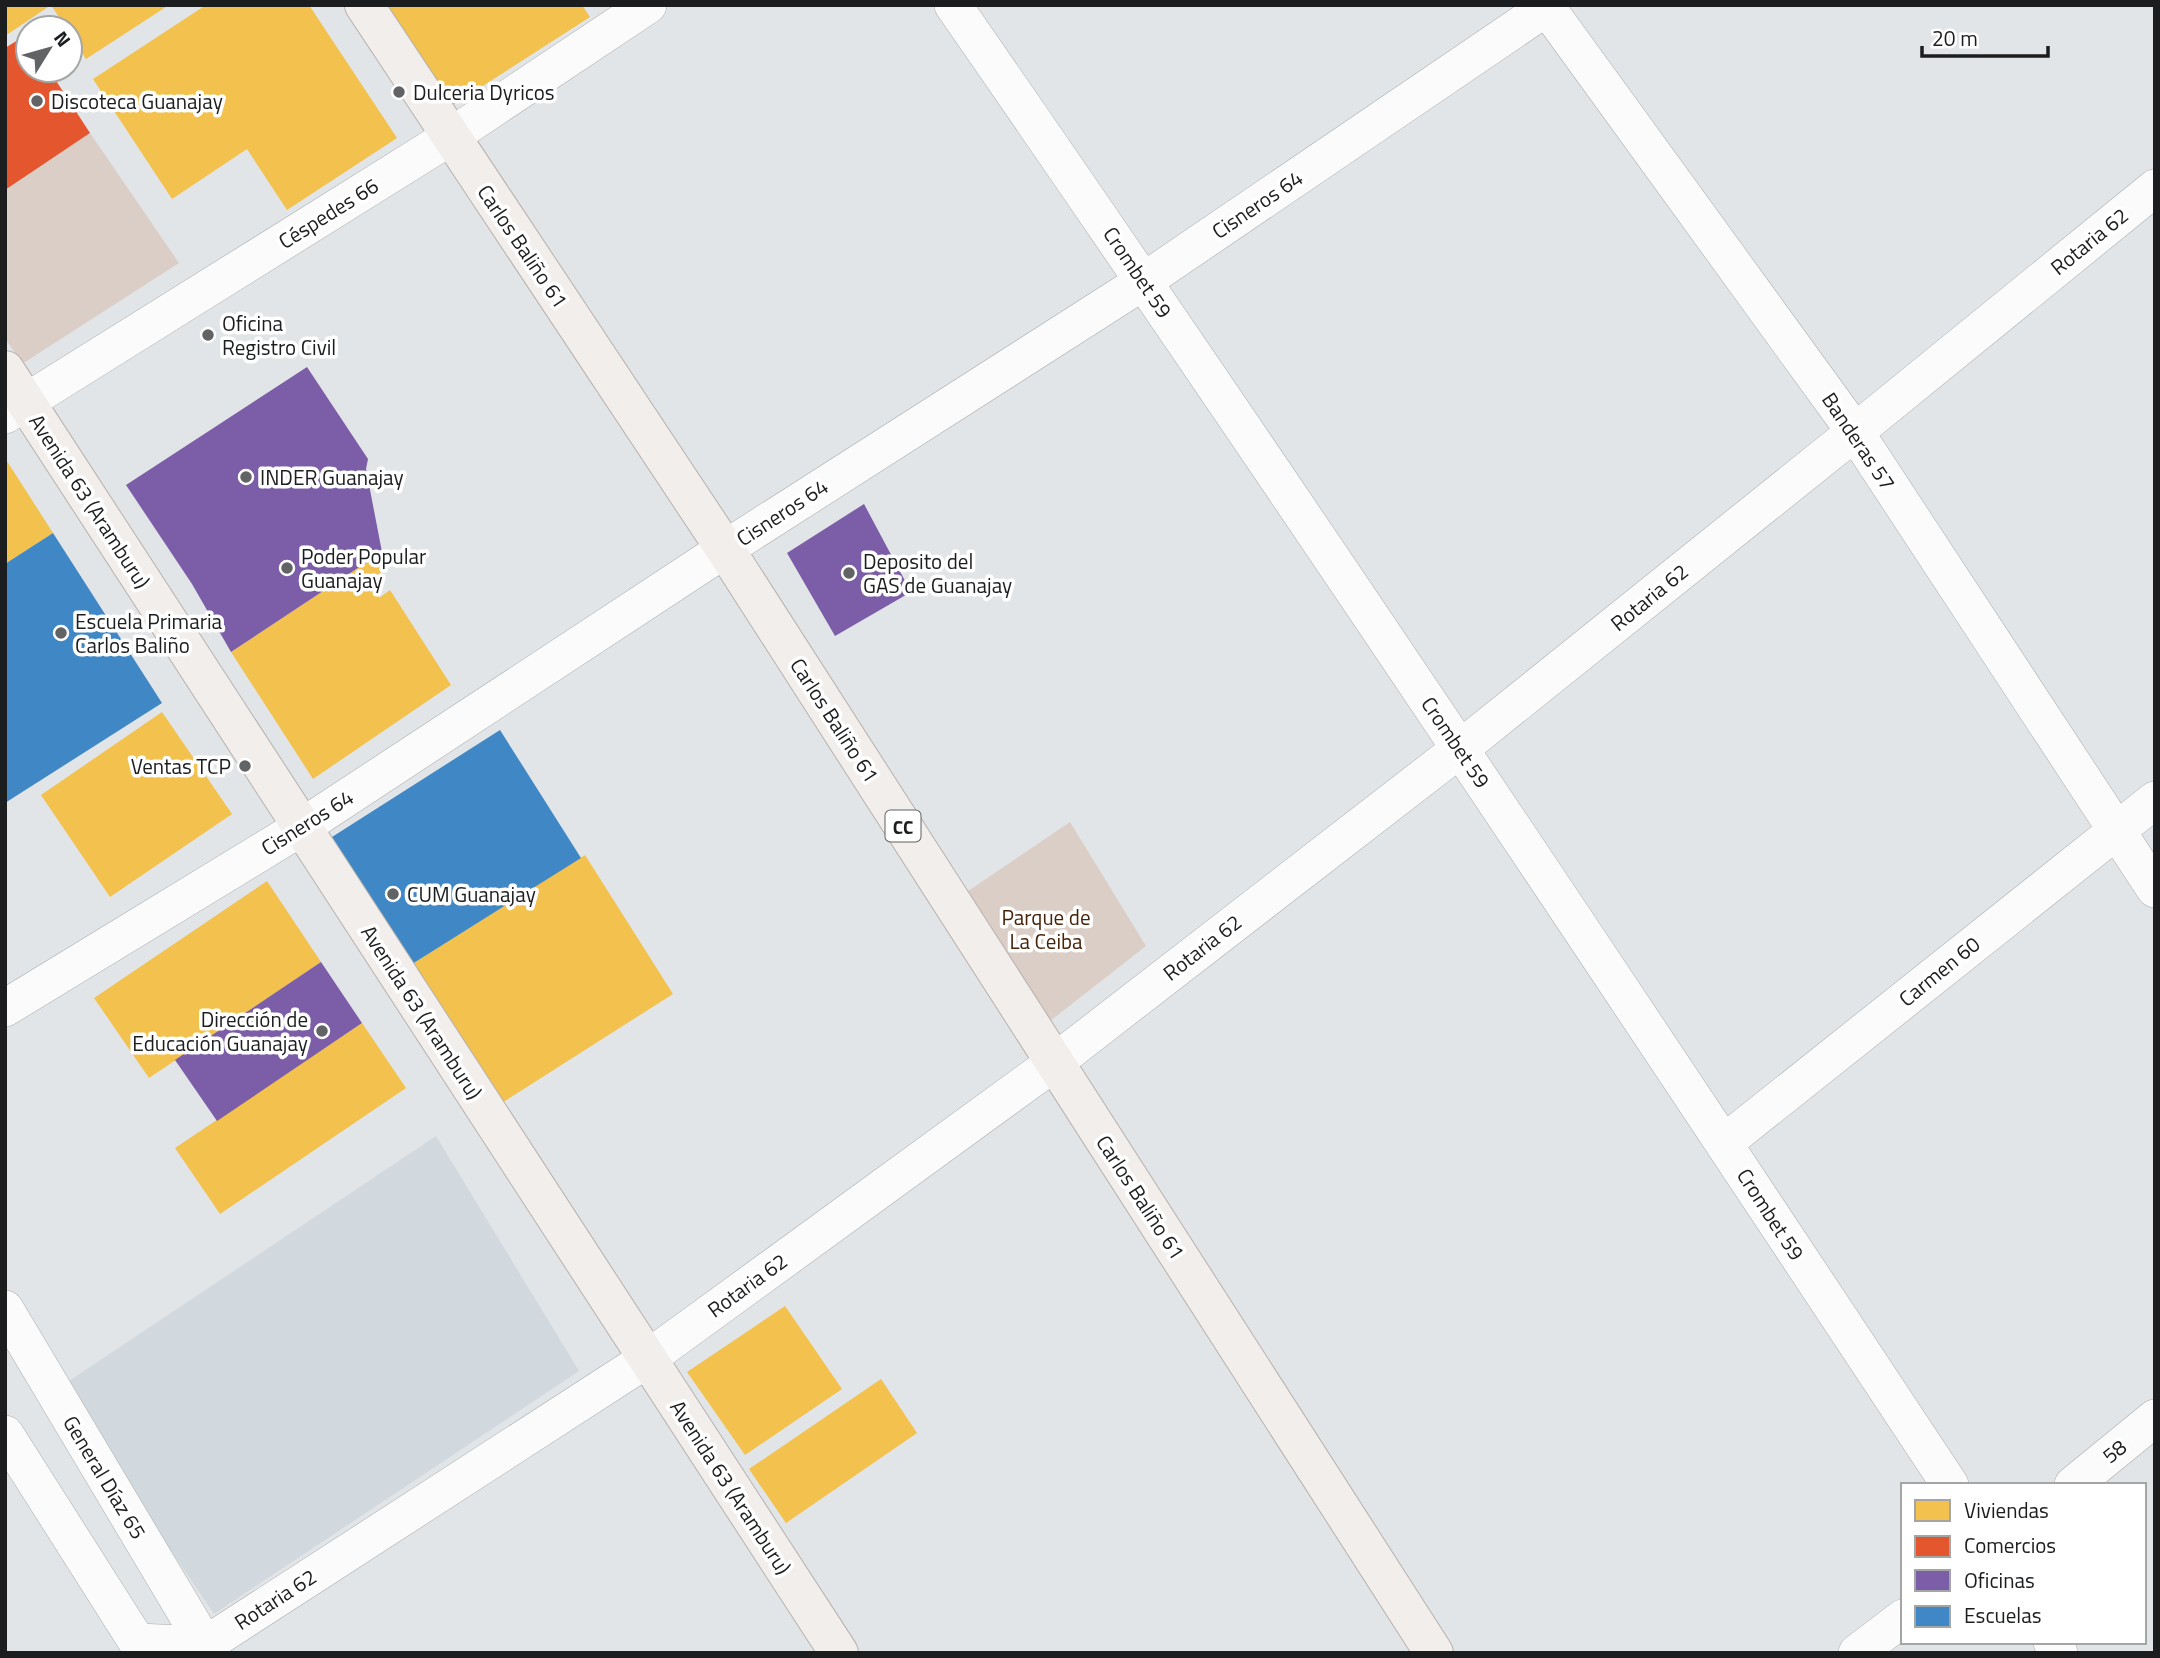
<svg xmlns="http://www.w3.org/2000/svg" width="2160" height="1658" viewBox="0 0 2160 1658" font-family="'Titillium Web',sans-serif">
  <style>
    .built { fill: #d1d9de }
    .green { fill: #dacec7 }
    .homes { fill: #f2c14e }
    .shops { fill: #e4572e }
    .offices { fill: #7b5ea7 }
    .schools { fill: #3f88c5 }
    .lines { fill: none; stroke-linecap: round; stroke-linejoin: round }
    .street-casing { stroke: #aaacae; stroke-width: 38 }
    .primary-casing { stroke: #b7b1ae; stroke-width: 40 }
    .street { stroke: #fbfbfb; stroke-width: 37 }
    .primary { stroke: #f2eeeb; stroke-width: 38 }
    .poi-dot { fill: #616365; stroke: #fff; stroke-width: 2.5 }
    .labels { text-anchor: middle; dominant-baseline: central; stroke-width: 7; stroke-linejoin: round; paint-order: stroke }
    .shield { fill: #fff; stroke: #5f6162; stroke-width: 2 }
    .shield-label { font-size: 19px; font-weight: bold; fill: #1b1d1f }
    .poi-label { font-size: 21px; fill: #1b1d1f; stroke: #fff; text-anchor: start }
    .street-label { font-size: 21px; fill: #1b1d1f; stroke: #fff }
    .park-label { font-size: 21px; fill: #492308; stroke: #fff }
  </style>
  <rect width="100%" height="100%" fill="#e2e5e7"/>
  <path class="built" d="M436 1136 579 1371 214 1614 60 1387Z"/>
  <path class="green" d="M90 133 179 263 22 364 5 338V190Z
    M1070 822 1146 946 1027 1039 943 908Z"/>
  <path class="homes" d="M5 5H169L86 59 70 35V28H66L51 5 5 36Z
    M206 5H309L397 138 287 210 247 149 172 199 93 79Z
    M376 5H582L590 17 444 111Z
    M5 458 53 533 5 564Z
    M382 552 379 598 390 590 451 685 313 779 231 652Z
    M162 712 232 814 110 897 41 795Z
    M585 855 673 994 489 1111 401 971Z
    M267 881 321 962 149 1078 94 998Z
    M362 1023 406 1088 220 1214 175 1148Z
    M785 1306 842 1389 745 1455 687 1372Z
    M881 1379 917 1433 786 1523 749 1469Z"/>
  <path class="shops" d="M26 35 28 38V70H49L90 133 5 190V48Z"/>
  <path class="offices" d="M307 367 368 459 366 469 382 552 231 652 192 584 126 485Z
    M864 504 911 592 835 636 787 553Z
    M321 962 362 1023 217 1121 175 1060Z"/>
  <path class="schools" d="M53 533 162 703 5 803V564Z
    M500 730 581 858 401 971 321 844Z"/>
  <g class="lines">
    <defs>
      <path id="street" d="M953 5C1292 494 1622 989 1950 1485
        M1545 5 1855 432 2155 889
        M5 415 450 137 648 5
        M5 1008 302 827 725 549 1144 281 1550 5
        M1724 1143 2155 800
        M5 1309 210 1653
        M5 1434 137 1642 205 1645
        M2073 1485 2155 1418
        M2052 1642 2059 1653
        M205 1645 647 1359 1055 1062 1461 748 1855 432 2155 188
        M1857 1653 1903 1618"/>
      <path id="primary" d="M364 5 725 549 1434 1653
        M5 370 839 1653"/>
    </defs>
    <use href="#street" class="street-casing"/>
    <use href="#primary" class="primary-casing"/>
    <use href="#street" class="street"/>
    <use href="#primary" class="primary"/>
  </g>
  <g class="poi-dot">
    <circle cx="399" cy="92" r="7"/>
    <circle cx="37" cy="101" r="7"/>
    <circle cx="208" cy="335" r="7"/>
    <circle cx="246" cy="477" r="7"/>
    <circle cx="287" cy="568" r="7"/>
    <circle cx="849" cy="573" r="7"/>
    <circle cx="61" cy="633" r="7"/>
    <circle cx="245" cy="766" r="7"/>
    <circle cx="393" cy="894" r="7"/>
    <circle cx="322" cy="1031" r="7"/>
  </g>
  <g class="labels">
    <rect class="shield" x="885.5" y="810.5" width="35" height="31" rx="5"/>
    <g class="shield-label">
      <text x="903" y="826">CC</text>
    </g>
    <g class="poi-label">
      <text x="413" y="92">Dulceria Dyricos</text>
      <text x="51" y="101">Discoteca Guanajay</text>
      <text x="222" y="323">Oficina<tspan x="222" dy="24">Registro Civil</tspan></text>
      <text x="260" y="477">INDER Guanajay</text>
      <text x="301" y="556">Poder Popular<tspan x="301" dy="24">Guanajay</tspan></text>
      <text x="863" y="561">Deposito del<tspan x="863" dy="24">GAS de Guanajay</tspan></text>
      <text x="75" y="621">Escuela Primaria<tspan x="75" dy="24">Carlos Baliño</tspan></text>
      <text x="231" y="766" text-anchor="end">Ventas TCP</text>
      <text x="407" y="894">CUM Guanajay</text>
      <text x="308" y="1019" text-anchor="end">Dirección de<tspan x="308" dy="24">Educación Guanajay</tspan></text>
    </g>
    <g class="street-label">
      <text transform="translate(1257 204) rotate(-34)">Cisneros 64</text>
      <text transform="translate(328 213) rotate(-32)">Céspedes 66</text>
      <text transform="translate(2089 241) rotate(-39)">Rotaria 62</text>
      <text transform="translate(523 246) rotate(56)">Carlos Baliño 61</text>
      <text transform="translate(1138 272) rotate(56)">Crombet 59</text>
      <text transform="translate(1859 441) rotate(56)">Banderas 57</text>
      <text transform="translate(90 501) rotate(57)">Avenida 63 (Aramburu)</text>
      <text transform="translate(782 512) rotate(-33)">Cisneros 64</text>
      <text transform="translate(1649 597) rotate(-39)">Rotaria 62</text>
      <text transform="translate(835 720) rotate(57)">Carlos Baliño 61</text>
      <text transform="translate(1456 742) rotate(56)">Crombet 59</text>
      <text transform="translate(307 822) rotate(-32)">Cisneros 64</text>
      <text transform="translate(1202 947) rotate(-38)">Rotaria 62</text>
      <text transform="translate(1939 971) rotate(-39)">Carmen 60</text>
      <text transform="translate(422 1012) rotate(57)">Avenida 63 (Aramburu)</text>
      <text transform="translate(1141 1197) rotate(57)">Carlos Baliño 61</text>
      <text transform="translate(1771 1214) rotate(57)">Crombet 59</text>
      <text transform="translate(747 1285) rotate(-36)">Rotaria 62</text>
      <text transform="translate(2114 1451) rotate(-39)">58</text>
      <text transform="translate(105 1477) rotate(59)">General Díaz 65</text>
      <text transform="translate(731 1487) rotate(57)">Avenida 63 (Aramburu)</text>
      <text transform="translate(275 1599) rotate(-33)">Rotaria 62</text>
    </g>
    <g class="park-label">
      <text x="1046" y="917">Parque de<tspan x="1046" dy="24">La Ceiba</tspan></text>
    </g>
  </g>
  <rect width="2160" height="1658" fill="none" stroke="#1b1d1f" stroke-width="14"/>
  <rect x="1901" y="1483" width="245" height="161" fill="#ffffff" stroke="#a4a5a5" stroke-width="2"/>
  <rect x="1915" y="1500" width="35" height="21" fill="#f2c14e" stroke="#a4a5a5" stroke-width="2"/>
  <text x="1964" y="1518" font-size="21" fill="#1b1d1f">Viviendas</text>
  <rect x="1915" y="1536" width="35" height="21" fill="#e4572e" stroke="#a4a5a5" stroke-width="2"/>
  <text x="1964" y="1553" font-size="21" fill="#1b1d1f">Comercios</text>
  <rect x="1915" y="1570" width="35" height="21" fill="#7b5ea7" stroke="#a4a5a5" stroke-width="2"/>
  <text x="1964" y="1588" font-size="21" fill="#1b1d1f">Oficinas</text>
  <rect x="1915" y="1606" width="35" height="21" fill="#3f88c5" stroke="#a4a5a5" stroke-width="2"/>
  <text x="1964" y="1623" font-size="21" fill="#1b1d1f">Escuelas</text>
  <g transform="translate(49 49) rotate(53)"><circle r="33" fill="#ffffff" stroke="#a4a5a5" stroke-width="2"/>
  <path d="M0-5L12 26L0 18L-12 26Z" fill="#616365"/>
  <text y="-10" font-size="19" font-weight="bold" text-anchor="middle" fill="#1b1d1f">N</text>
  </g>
  <path d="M1922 46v10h126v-10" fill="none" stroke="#1b1d1f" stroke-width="3.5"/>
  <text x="1932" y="46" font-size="21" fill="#1b1d1f" stroke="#ffffff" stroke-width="5" paint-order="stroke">20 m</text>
</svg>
